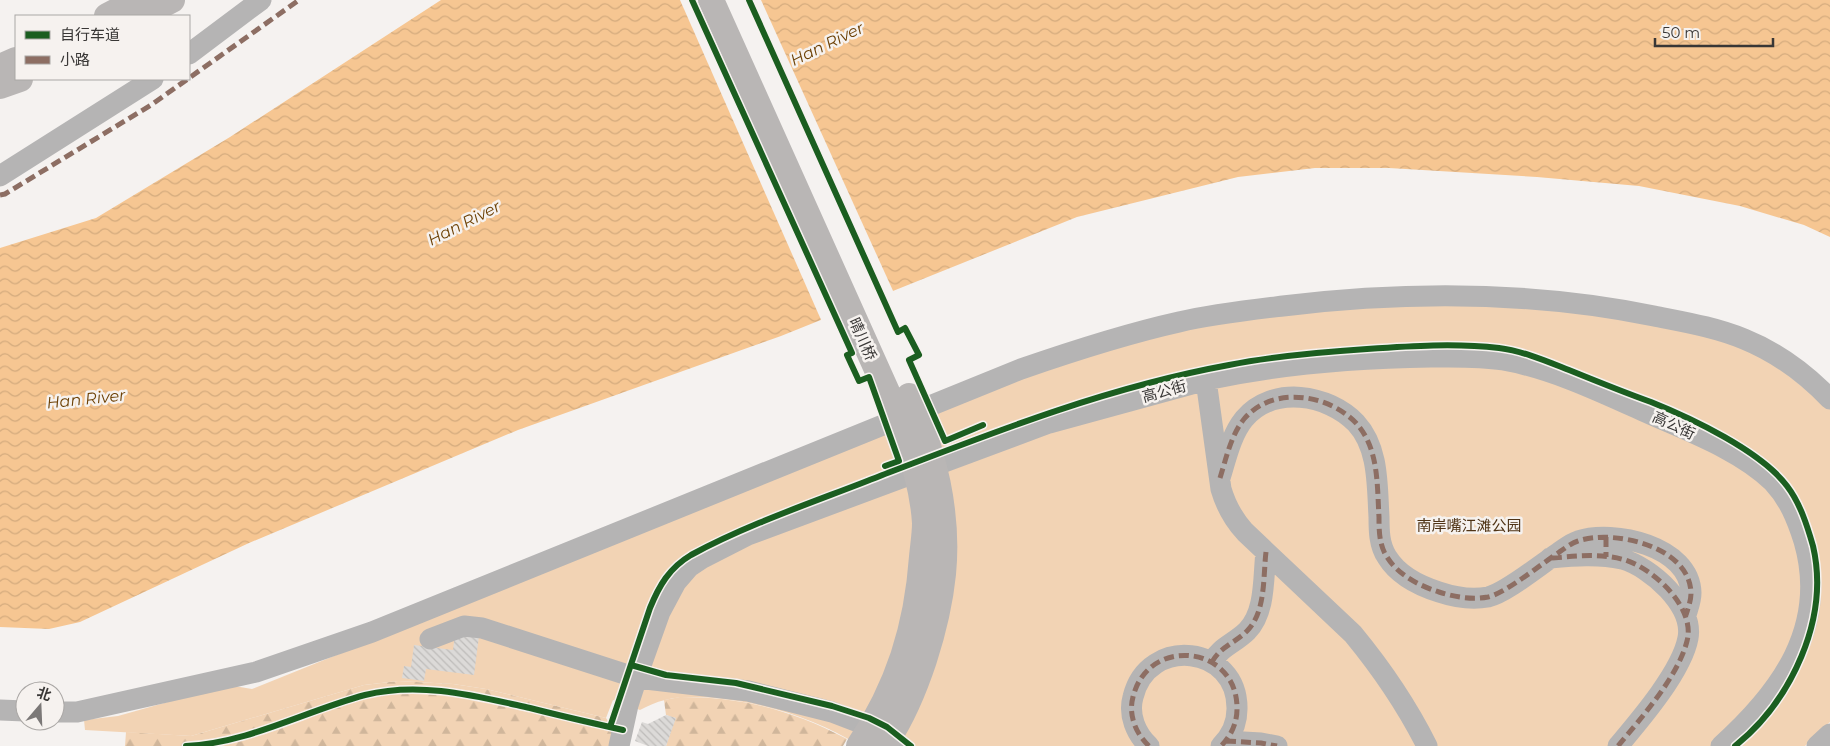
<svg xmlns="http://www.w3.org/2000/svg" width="1830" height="746" viewBox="0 0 1830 746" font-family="Montserrat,'Noto Sans SC',sans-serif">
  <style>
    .forest { fill: url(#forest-firs) }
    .park { fill: #f2d3b4 }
    .water { fill: url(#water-waves) }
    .pier { fill: #f5f2f0 }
    .building { fill: url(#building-back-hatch) }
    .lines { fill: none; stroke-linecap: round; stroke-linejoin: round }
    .minor { stroke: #b5b4b4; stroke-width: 21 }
    .major { stroke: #b9b6b5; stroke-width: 26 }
    .major-bridge { stroke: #b9b6b5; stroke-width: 26 }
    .quiet { stroke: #8d6e63; stroke-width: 5; stroke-dasharray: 10 5; stroke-linecap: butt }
    .cycleway-casing { stroke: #f6f2ef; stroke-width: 9 }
    .cycleway { stroke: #1b5e20; stroke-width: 6 }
    .labels { text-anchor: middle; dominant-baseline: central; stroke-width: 5; stroke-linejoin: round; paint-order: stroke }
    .street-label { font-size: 15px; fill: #393736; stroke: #f6f2ef }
    .park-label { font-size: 15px; fill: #4f3315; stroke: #f6f2ef }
    .water-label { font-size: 16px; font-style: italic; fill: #6d4105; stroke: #f6f2ef }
  </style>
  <defs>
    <pattern id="forest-firs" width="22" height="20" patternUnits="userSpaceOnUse" patternTransform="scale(1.25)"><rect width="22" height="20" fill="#f2d3b4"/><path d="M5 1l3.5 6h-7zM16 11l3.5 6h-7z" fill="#d0b69b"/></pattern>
    <pattern id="water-waves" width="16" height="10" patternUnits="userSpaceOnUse" patternTransform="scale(1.25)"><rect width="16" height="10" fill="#f6c692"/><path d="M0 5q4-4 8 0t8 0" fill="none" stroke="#d4ab7e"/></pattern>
    <pattern id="building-back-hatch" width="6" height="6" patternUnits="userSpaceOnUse" patternTransform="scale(1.25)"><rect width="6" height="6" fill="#dcdad8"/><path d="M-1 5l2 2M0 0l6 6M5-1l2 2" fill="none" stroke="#bebcba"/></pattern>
  </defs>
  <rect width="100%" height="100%" fill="#f5f2f0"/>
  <path class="forest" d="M398 681 453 684 486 689 606 718 613 728 612 746H125L126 732 191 736 364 685Z
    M680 697C743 697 791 710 847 739L843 746H666L675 718 666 715 664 700Z"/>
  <path class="park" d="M1434 302 1539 306 1701 332 1762 354 1830 409V722L1805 746H860C817 719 766 703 715 698 698 697 681 696 665 700 656 702 648 706 640 710L613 700 606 718 486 689 453 684 398 681 364 685 191 736 85 730 84 720 118 716 228 685 252 689 669 521 1044 368 1171 331 1324 308Z"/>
  <path class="water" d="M441 0H1830V237L1804 225 1740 206 1639 186 1537 177 1389 168H1315L1238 177 1077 217 781 336 518 430 249 543 80 622 49 629 0 627V248L96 218 230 137Z"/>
  <path class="pier" d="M680 0H761L894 293 822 322Z"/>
  <path class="building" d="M455 633 479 636 474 675 426 669 424 681 402 678 404 666 411 667 414 645 453 650Z
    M666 715 676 718 666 746H648L635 741 642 722 648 724Z"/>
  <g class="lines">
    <path class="minor" d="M189 54 261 0
      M0 176 153 79
      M1206 380 1221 489C1226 506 1233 519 1245 532L1353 634C1381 668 1407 706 1427 746
      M1220 478C1226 459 1231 435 1244 419 1273 385 1328 394 1356 423 1379 448 1377 485 1379 517 1379 530 1379 545 1387 557 1398 575 1420 586 1439 592 1454 597 1472 600 1488 597 1506 593 1541 564 1558 553 1564 549 1571 543 1578 541 1613 529 1690 546 1691 593 1691 601 1688 608 1686 615
      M1550 558C1574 556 1599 554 1622 559 1651 567 1694 606 1688 638 1682 671 1640 720 1618 746
      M430 639 464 626 482 628 637 678 748 691 832 712 879 730 901 746
      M1212 662C1220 647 1235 643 1247 631 1266 612 1263 577 1266 552
      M0 710 25 711
      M55 712H77L256 672 372 632 1021 369C1073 351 1125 334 1179 322 1213 314 1249 310 1283 306 1407 291 1532 291 1654 316 1684 322 1715 327 1744 339 1776 352 1806 374 1830 399
      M1226 741 1261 743 1277 746
      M619 746 628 705 640 668 660 612 676 582 689 567 701 559 748 535 1049 423 1206 380C1280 364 1355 358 1431 357 1454 357 1479 356 1503 360 1550 368 1599 391 1643 411 1685 430 1739 449 1773 482 1789 499 1797 519 1804 541 1829 627 1781 692 1721 746
      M1149 746C1136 734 1128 715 1133 697 1148 635 1238 645 1237 709 1237 723 1231 736 1221 746
      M1817 746 1830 734"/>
    <path class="major" d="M107 16 138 0
      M141 16 172 0
      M0 67 16 60
      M0 86 20 79"/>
    <path class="major-bridge" d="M711 0 901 423C912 456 923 488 925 523 925 534 923 546 922 557 917 628 898 687 859 746
      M883 746C902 720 914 690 924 660 933 632 940 604 943 574 949 514 934 451 909 396"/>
    <path class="quiet" d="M0 195 5 194 151 105 299 0
      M1220 478C1226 459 1231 435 1244 419 1273 385 1328 394 1356 423 1379 448 1377 485 1379 517 1379 530 1379 545 1387 557 1398 575 1420 586 1439 592 1454 597 1472 600 1488 597 1506 593 1541 564 1558 553 1564 549 1571 543 1578 541 1613 529 1690 546 1691 593 1691 601 1688 608 1686 615
      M1606 537V557
      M1552 558C1575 556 1602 553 1625 560 1654 569 1696 608 1687 641 1678 677 1641 718 1618 746
      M1212 662C1220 647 1235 643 1247 631 1266 612 1263 577 1266 552
      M1226 741 1261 743 1277 746
      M1149 746C1136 734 1128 715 1133 697 1148 635 1238 645 1237 709 1237 723 1231 736 1221 746"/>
    <defs>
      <path id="cycleway" d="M692 0 852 353 847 355 859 381 869 377 899 461 885 466
        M749 0 898 332 905 328 919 355 909 360 945 441 983 425
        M631 665 666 675 736 683 832 706 869 718 887 727 911 746
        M610 727 650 608C659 586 669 568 691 555 750 523 817 501 880 476 994 432 1108 387 1229 365 1275 356 1321 352 1367 349 1411 346 1455 343 1499 348 1523 351 1546 361 1569 370 1596 381 1623 392 1651 402 1691 418 1761 451 1787 486 1800 503 1807 525 1813 546 1830 619 1791 701 1735 746
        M186 746C249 743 305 711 365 695 420 681 476 696 530 708 561 716 592 723 623 730"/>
    </defs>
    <use href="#cycleway" class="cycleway-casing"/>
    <use href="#cycleway" class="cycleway"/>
  </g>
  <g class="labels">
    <g class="street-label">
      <text transform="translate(863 339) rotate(66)">晴川桥</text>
      <text transform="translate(1164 391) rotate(-15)">高公街</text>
      <text transform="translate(1674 425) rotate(25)">高公街</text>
    </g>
    <g class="park-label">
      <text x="1469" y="525">南岸嘴江滩公园</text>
    </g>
    <g class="water-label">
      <text transform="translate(827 44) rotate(-26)">Han River</text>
      <text transform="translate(464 223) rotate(-27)">Han River</text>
      <text transform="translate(86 399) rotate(-6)">Han River</text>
    </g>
  </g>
  <rect x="15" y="15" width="175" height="65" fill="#f6f2ef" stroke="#aaa7a5"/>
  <rect x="25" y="31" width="25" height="8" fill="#1b5e20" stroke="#aaa7a5"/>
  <text x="60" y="40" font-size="15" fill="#393736">自行车道</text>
  <rect x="25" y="56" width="25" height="8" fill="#8d6e63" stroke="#aaa7a5"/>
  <text x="60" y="65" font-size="15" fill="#393736">小路</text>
  <g transform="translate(40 706) rotate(19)"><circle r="24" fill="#f6f2ef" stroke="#aaa7a5"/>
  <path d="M0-4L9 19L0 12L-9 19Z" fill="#7b7877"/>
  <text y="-8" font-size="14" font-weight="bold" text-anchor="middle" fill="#393736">北</text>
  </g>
  <path d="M1655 38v8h118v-8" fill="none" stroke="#393736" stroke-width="2.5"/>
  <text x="1662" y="38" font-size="15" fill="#393736" stroke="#f6f2ef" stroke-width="4" paint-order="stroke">50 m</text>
</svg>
